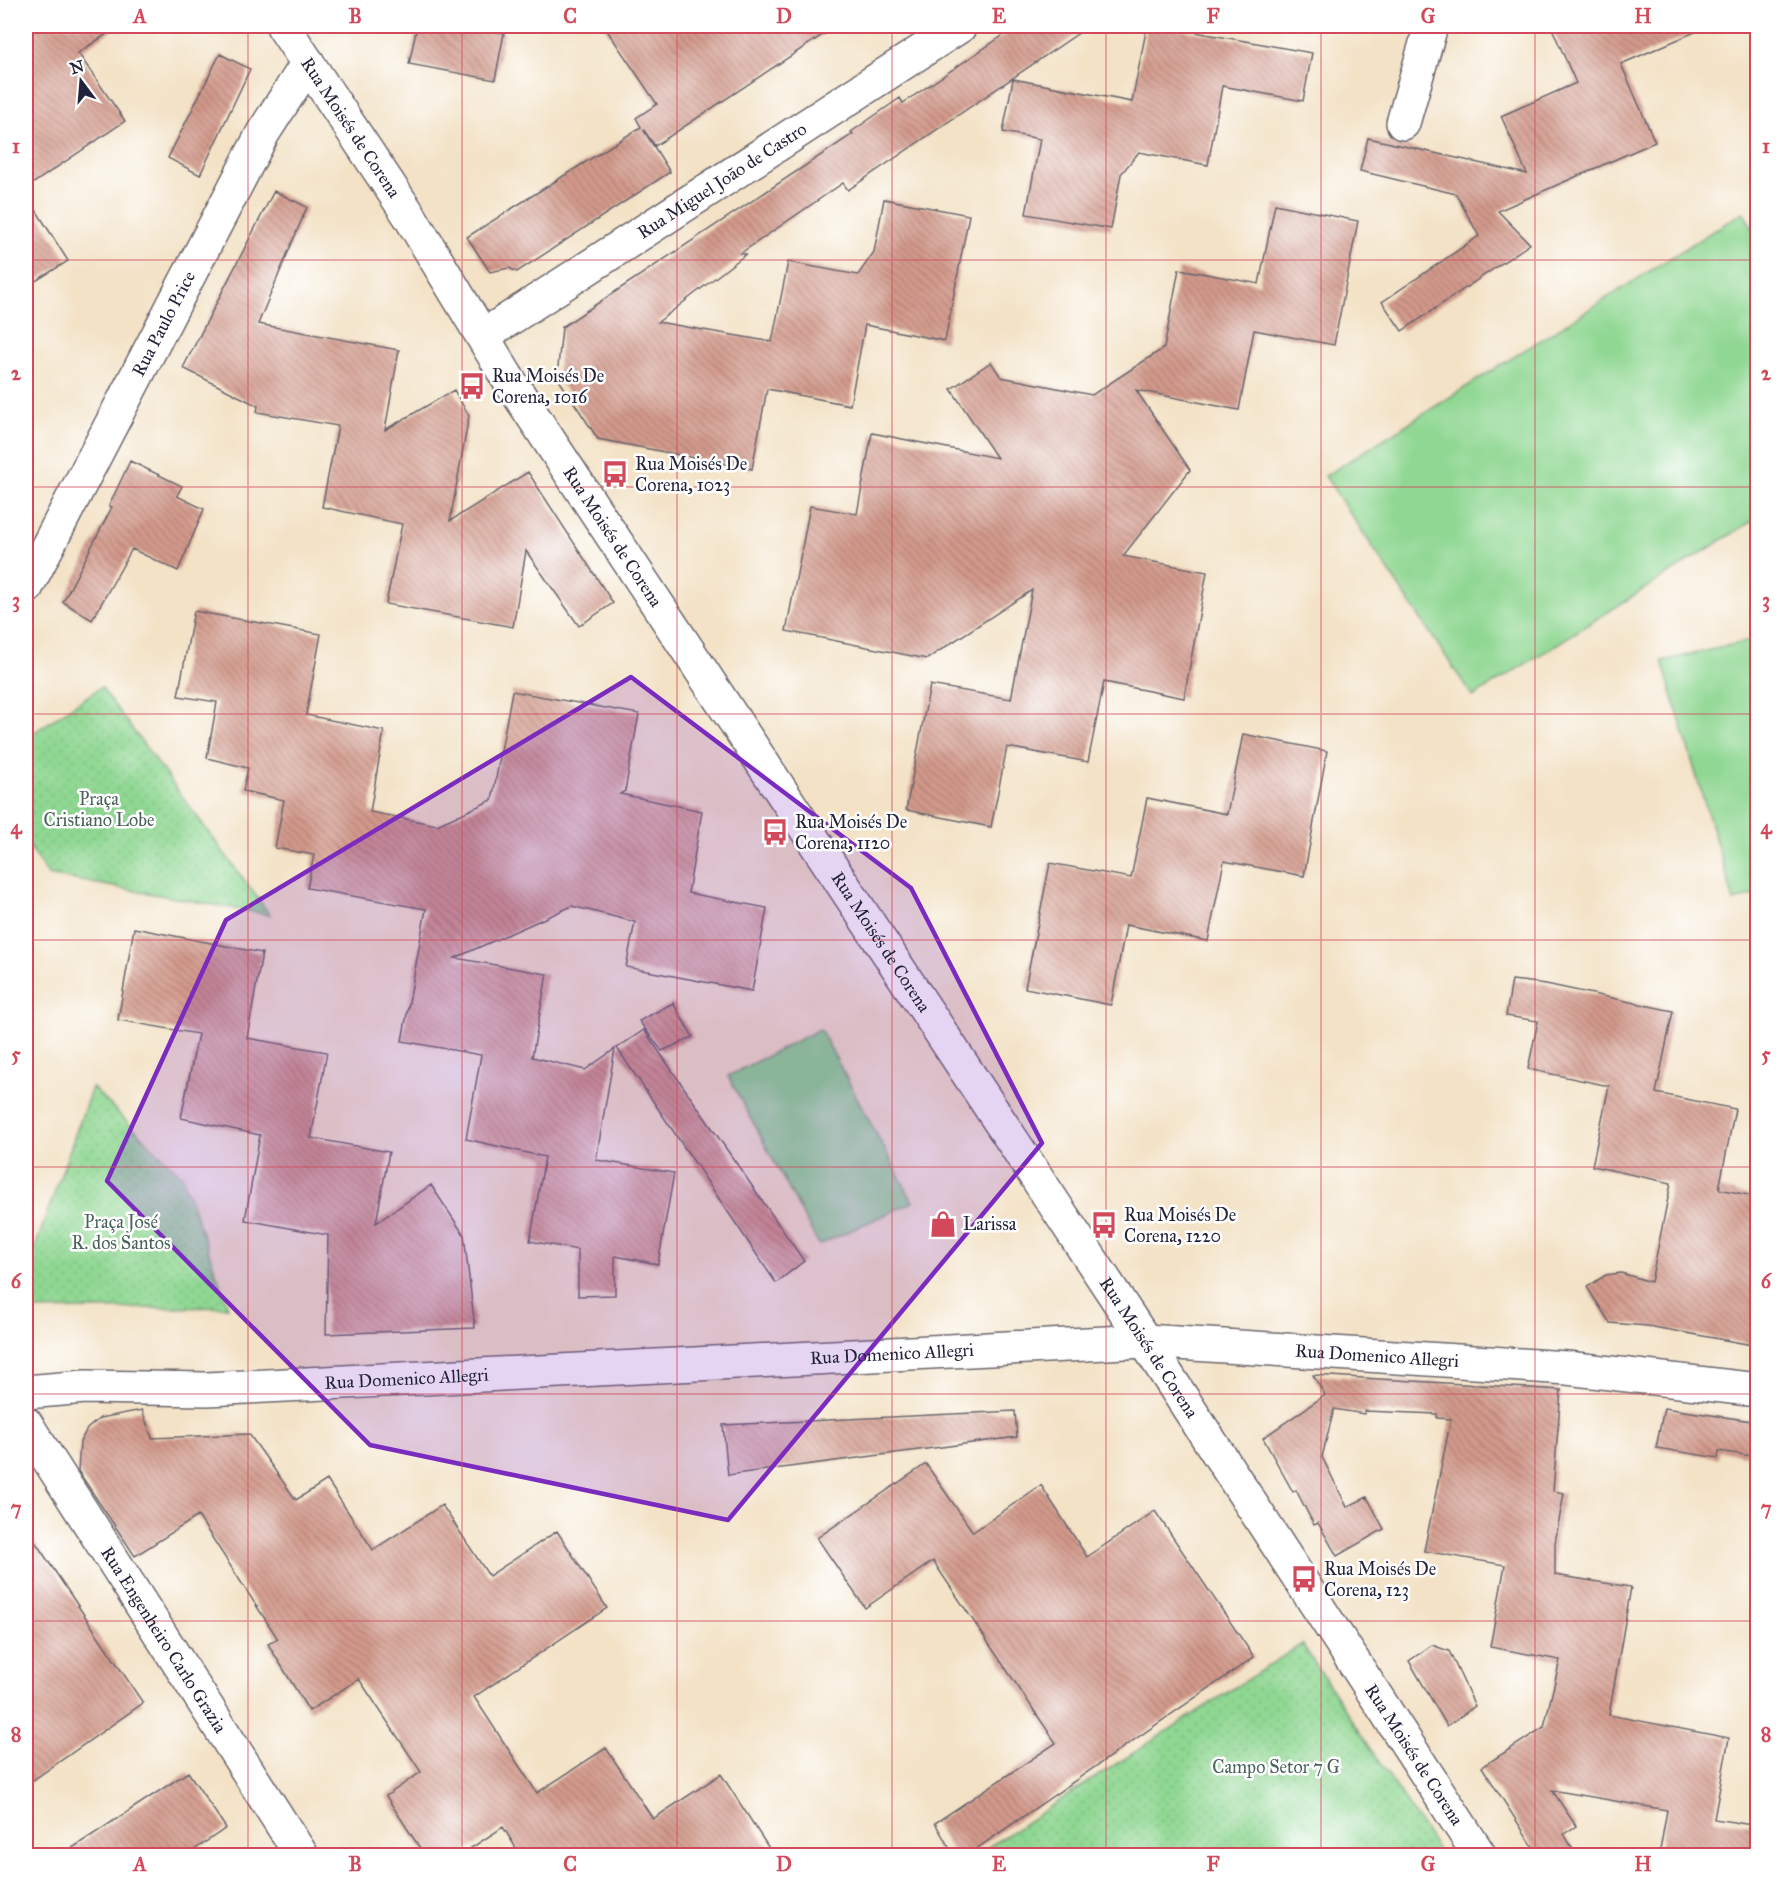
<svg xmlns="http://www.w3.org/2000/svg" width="1783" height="1881" viewBox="0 0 1783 1881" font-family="'IM FELL Great Primer',serif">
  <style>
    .park { fill: url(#park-dots); stroke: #587c66; stroke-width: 1.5 }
    .pitch { fill: #8fd792; stroke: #587c66; stroke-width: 1.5 }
    .building { fill: url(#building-back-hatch) }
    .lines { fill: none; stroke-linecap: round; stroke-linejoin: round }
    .minor-casing { stroke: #6b656c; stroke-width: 36 }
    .minor { stroke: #fff; stroke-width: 33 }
    .marked { fill: #7b2cbf; fill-opacity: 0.2; stroke: #7b2cbf; stroke-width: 4.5; stroke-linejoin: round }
    .grid { fill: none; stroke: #d1495b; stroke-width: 1.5; stroke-opacity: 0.55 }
    .labels { text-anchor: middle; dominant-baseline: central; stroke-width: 5; stroke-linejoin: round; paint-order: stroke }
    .street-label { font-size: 18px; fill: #22223b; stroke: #fff }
    .poi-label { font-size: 18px; fill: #22223b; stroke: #fff; text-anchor: start }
    .park-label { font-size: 18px; fill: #486159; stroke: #fff }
    .neatline { fill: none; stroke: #d1495b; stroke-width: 2 }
    .grid-label { font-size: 20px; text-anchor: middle; font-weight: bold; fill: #d1495b }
  </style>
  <defs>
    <pattern id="park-dots" width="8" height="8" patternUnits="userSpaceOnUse" patternTransform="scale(1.5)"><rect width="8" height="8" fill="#8fd792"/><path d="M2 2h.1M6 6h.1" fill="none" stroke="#7bb87f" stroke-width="1.8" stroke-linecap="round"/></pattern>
    <pattern id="building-back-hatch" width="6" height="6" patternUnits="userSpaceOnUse" patternTransform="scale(1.5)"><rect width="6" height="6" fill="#d39a8b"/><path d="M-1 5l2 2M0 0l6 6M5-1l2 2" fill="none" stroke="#ab7d73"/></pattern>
  </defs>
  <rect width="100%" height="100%" fill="#fff"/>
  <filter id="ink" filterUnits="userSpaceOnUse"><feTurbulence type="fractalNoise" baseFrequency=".0167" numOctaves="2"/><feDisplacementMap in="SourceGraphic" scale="12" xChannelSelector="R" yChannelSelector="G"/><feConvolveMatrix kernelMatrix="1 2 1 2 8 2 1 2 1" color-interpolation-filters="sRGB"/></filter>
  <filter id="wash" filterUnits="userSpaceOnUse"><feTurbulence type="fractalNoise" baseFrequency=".008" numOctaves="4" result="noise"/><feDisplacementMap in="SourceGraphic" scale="24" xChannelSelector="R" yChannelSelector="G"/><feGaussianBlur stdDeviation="1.35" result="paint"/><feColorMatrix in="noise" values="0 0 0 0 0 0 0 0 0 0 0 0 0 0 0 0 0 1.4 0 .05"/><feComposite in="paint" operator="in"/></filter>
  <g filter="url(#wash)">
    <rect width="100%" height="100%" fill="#f3e2c6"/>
    <path class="park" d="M101 687 270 915 48 875 26 841V738Z
      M92 1087 182 1176 228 1307 26 1310V1273Z
      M1302 1644 1441 1855 974 1856Z"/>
    <path class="pitch" d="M1743 212 1758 237 1757 518 1473 697 1325 476Z
      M1757 639V894L1734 901 1662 661Z
      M820 1029 913 1202 819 1245 728 1076Z"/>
    <g id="blocks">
      <path class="building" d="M26 26H119L78 53 125 121 26 188Z
        M417 26H468L504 33 495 80 409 64Z
        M604 26H836L655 146 643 129 670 172 517 272 509 268 490 272 467 237 641 127 636 118 657 104Z
        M1017 26H1089L848 190 843 183 741 253 746 254 658 322 772 342 788 262 858 275 874 252 884 199 969 215 945 341 865 325 850 405 767 389 752 469 598 439 557 377 562 327 853 134 851 132 900 98 903 103Z
        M1147 26H1161L1312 53 1303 101 1222 86 1208 165 1139 152 1121 174 1111 229 1026 214 1040 139 1003 132 1013 79 1132 102Z
        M1551 26H1709L1621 64 1655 142 1498 211 1530 244 1402 331 1382 302 1479 236 1456 194 1360 171 1368 138 1527 174 1501 116 1576 83Z
        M220 54 250 69 200 175 168 158Z
        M274 191 307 207 258 324 399 350 385 430 454 390 469 416 450 521 528 472 613 603 579 626 526 551 513 627 386 604 402 524 322 507 338 426 257 412 258 406 183 368Z
        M26 194 68 261 26 287Z
        M1275 204 1358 221 1334 345 1254 330 1239 410 1136 390 1190 470 1123 556 1207 572 1184 698 1104 682 1088 762 1007 747 991 827 906 810 930 685 1011 699 1032 590 927 659 786 631 810 506 857 514 872 433 997 458 951 389 991 362 1001 377 1092 395 1164 348 1179 269 1259 284Z
        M130 461 182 486 177 496 204 509 178 571 132 549 92 620 63 602 112 507 109 506Z
        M194 611 321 634 306 715 384 731 370 812 437 825 492 800 512 691 639 714 625 791 620 794 702 811 688 893 767 908 752 991 626 967 635 922 572 906 455 958 547 974 532 1057 585 1070 615 1049 596 1160 674 1173 658 1264 615 1256V1295L578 1296V1250L530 1241 545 1157 466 1139 481 1055 402 1041 426 909 307 888 314 855 275 848 284 800 243 791 248 768 207 758 217 702 178 696Z
        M1243 734 1327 751 1304 876 1224 861 1208 941 1126 925 1111 1005 1025 988 1050 863 1131 878 1147 798 1227 814Z
        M134 928 262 953 247 1038 327 1052 311 1138 389 1152 376 1223 431 1185 464 1235 475 1328 326 1334 328 1235 245 1220 260 1135 181 1118 198 1034 118 1020Z
        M1512 980 1546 984 1673 1011 1656 1093 1735 1109 1719 1189 1758 1197V1346L1648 1326 1610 1323 1587 1287 1606 1275 1621 1273 1651 1282 1671 1183 1592 1166 1609 1086 1528 1069 1538 1021 1506 1016Z
        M673 1003 693 1037 662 1051 639 1021Z
        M644 1030 804 1261 776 1283 617 1048Z
        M1313 1375 1561 1390 1553 1491 1564 1493 1555 1543V1575L1631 1587 1609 1715 1729 1738 1714 1819 1758 1826V1856H1659L1667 1810 1552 1790 1576 1826 1564 1834 1577 1856H1539L1482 1767 1544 1727 1560 1660 1490 1647 1505 1565 1424 1551 1451 1419 1437 1418V1414L1365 1411 1364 1414 1334 1409 1322 1457 1347 1507 1367 1497 1384 1529 1337 1556 1318 1523 1314 1525 1296 1490 1293 1492 1263 1438 1325 1395Z
        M1664 1408 1758 1422V1457L1719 1451 1718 1458 1656 1448Z
        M142 1410 152 1438 249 1434 296 1500 327 1480 373 1550 442 1505 489 1576 557 1531 607 1608 474 1697 537 1793 606 1748 653 1819 721 1774 774 1856H521L503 1827 459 1856H425L386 1796 421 1772 359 1679 309 1711 268 1644 278 1639 198 1516 135 1556 78 1471 80 1442 87 1429 100 1418Z
        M1015 1411 1017 1437 728 1475 723 1425Z
        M926 1464 973 1532 1041 1485 1087 1557 1155 1511 1254 1657 966 1856H954L935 1823 1056 1743 933 1561 865 1608 817 1538Z
        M26 1528 143 1703 26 1785Z
        M1432 1645 1449 1651 1475 1706 1447 1726 1409 1661Z
        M188 1772 226 1828 185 1856H60Z"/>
    </g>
  </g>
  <g filter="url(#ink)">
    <use href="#blocks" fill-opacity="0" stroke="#6b656c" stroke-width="1.5"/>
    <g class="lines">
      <defs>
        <g id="minor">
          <path id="s1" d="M283 26 409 215 507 377 1145 1341 1480 1856"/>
          <path d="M1403 123 1431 26"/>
          <path id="s2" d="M483 336 960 26"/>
          <path id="s3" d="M26 588 263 133 308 63"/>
          <path id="s4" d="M26 1392 85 1387 207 1389 1145 1341 1567 1368 1758 1390"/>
          <path id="s5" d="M26 1424 302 1856"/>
        </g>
      </defs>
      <use href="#minor" class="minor-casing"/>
      <use href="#minor" class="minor"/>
    </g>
  </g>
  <path class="marked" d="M631 677 911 888 1042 1143 728 1520 370 1445 107 1181 226 920Z"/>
  <path class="grid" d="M248 26V1856M462 26V1856M677 26V1856M892 26V1856M1106 26V1856M1321 26V1856M1535 26V1856M26 260H1758M26 487H1758M26 714H1758M26 940H1758M26 1167H1758M26 1394H1758M26 1621H1758"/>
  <defs>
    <symbol id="bus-bare" viewBox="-9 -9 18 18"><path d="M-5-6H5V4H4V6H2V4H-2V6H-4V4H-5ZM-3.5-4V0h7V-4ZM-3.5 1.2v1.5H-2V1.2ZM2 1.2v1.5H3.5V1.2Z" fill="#d1495b" stroke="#fff" stroke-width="2.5" paint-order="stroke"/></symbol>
    <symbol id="shop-bare" viewBox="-9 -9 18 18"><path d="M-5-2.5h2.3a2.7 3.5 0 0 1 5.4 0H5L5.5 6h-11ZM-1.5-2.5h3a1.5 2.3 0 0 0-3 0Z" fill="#d1495b" stroke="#fff" stroke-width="2.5" paint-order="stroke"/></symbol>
  </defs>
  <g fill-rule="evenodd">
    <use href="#bus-bare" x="453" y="367" width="38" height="38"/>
    <use href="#bus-bare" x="596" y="455" width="38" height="38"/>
    <use href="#bus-bare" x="756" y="813" width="38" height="38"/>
    <use href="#shop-bare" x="924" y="1205" width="38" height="38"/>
    <use href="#bus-bare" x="1085" y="1206" width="38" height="38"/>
    <use href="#bus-bare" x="1285" y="1560" width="38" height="38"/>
  </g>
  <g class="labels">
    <g class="street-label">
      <text stroke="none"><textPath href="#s1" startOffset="122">Rua Moisés de Corena</textPath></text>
      <text stroke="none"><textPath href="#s2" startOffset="285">Rua Miguel João de Castro</textPath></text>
      <text stroke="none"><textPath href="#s3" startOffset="298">Rua Paulo Price</textPath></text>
      <text stroke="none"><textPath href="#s1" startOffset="608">Rua Moisés de Corena</textPath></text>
      <text stroke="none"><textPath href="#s1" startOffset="1094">Rua Moisés de Corena</textPath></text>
      <text stroke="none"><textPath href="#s1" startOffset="1580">Rua Moisés de Corena</textPath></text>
      <text stroke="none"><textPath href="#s4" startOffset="867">Rua Domenico Allegri</textPath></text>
      <text stroke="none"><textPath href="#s4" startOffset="1353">Rua Domenico Allegri</textPath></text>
      <text stroke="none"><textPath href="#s4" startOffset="381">Rua Domenico Allegri</textPath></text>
      <text stroke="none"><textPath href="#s5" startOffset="256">Rua Engenheiro Carlo Grazia</textPath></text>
      <text stroke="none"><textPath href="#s1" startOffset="2066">Rua Moisés de Corena</textPath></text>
    </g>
    <g class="poi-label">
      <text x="492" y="376">Rua Moisés De<tspan x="492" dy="21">Corena, 1016</tspan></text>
      <text x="635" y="464">Rua Moisés De<tspan x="635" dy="21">Corena, 1023</tspan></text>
      <text x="795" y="822">Rua Moisés De<tspan x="795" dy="21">Corena, 1120</tspan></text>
      <text x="1124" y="1215">Rua Moisés De<tspan x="1124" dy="21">Corena, 1220</tspan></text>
      <text x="963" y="1224">Larissa</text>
      <text x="1324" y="1569">Rua Moisés De<tspan x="1324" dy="21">Corena, 123</tspan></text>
    </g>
    <g class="park-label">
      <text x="99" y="799">Praça<tspan x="99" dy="21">Cristiano Lobe</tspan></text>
      <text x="121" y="1222">Praça José<tspan x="121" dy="21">R. dos Santos</tspan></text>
      <text x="1276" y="1767">Campo Setor 7 G</text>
    </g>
  </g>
  <rect width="1783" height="1881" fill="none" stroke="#fff" stroke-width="66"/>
  <g transform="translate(81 81) rotate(344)" stroke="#ffffff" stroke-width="4.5" paint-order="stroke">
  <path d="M0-4.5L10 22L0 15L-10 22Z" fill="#22223b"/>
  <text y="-9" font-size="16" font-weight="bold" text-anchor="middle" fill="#22223b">N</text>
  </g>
  <rect x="33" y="33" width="1717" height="1815" class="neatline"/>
  <g class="grid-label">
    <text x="140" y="23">A</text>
    <text x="355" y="23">B</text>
    <text x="570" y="23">C</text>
    <text x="784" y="23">D</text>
    <text x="999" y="23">E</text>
    <text x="1213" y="23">F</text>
    <text x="1428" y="23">G</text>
    <text x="1643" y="23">H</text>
    <text x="16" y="153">1</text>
    <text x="1766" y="153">1</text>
    <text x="16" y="380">2</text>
    <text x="1766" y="380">2</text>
    <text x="16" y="607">3</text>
    <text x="1766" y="607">3</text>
    <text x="16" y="834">4</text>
    <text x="1766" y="834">4</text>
    <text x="16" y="1061">5</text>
    <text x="1766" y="1061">5</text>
    <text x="16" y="1288">6</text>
    <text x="1766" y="1288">6</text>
    <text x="16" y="1515">7</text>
    <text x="1766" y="1515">7</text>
    <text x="16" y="1741">8</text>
    <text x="1766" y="1741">8</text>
    <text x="140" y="1871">A</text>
    <text x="355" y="1871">B</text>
    <text x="570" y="1871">C</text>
    <text x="784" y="1871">D</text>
    <text x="999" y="1871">E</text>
    <text x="1213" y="1871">F</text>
    <text x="1428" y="1871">G</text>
    <text x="1643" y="1871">H</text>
  </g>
</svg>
